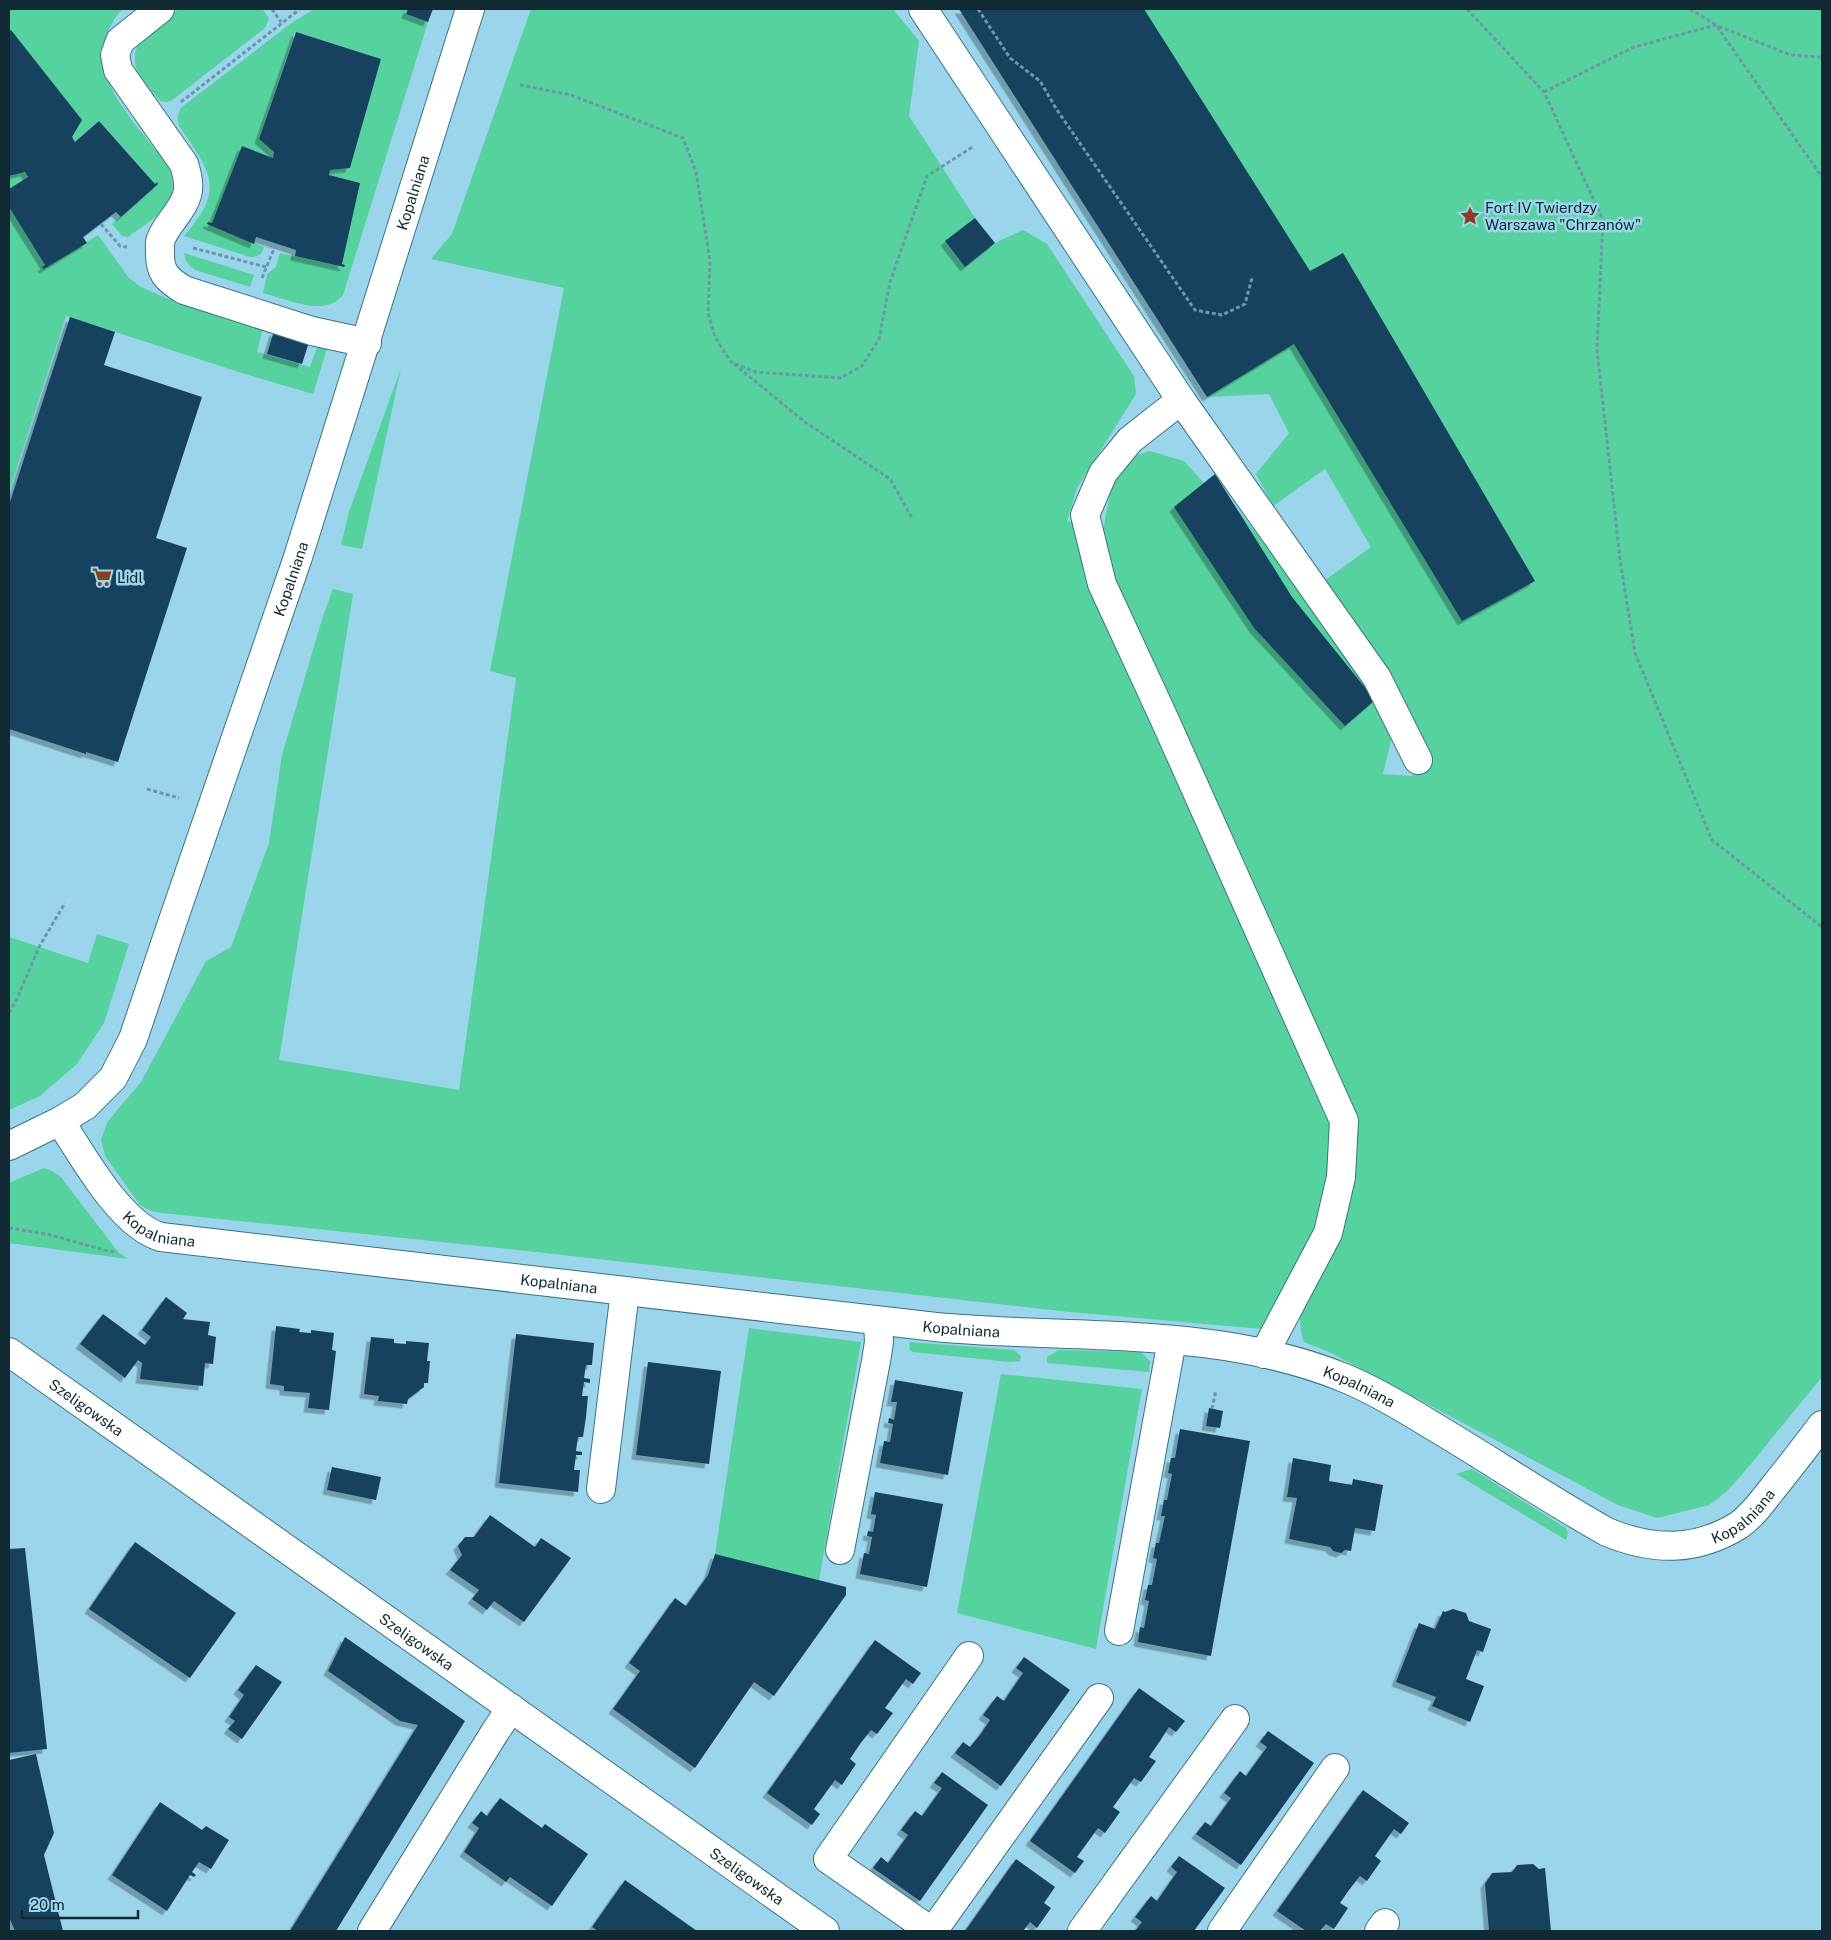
<svg xmlns="http://www.w3.org/2000/svg" width="1831" height="1940" viewBox="0 0 1831 1940" font-family="'Public Sans',sans-serif">
  <style>
    .green { fill: #55d29e }
    .building { fill: #19425f; filter: url(#shadow) }
    .lines { fill: none; stroke-linecap: round; stroke-linejoin: round }
    .minor-casing { stroke: #3a7387; stroke-width: 30 }
    .path { stroke: #6a98aa; stroke-width: 3; stroke-dasharray: 4 2.5; stroke-linecap: butt }
    .minor { stroke: #fff; stroke-width: 28 }
    .labels { text-anchor: middle; dominant-baseline: central; stroke-width: 5; stroke-linejoin: round; paint-order: stroke }
    .street-label { font-size: 15px; fill: #112932; stroke: #9ad5eb }
    .poi-label { font-size: 15px; fill: #112932; stroke: #9ad5eb; text-anchor: start }
  </style>
  <defs>
    <filter id="shadow"><feDropShadow dx="-4.5" dy="4.5" stdDeviation="0" flood-color="#0004"/></filter>
  </defs>
  <rect width="100%" height="100%" fill="#9ad5eb"/>
  <path class="green" d="M9 9H123C113 18 108 30 105 42 96 82 130 117 153 147 158 153 166 161 169 168 173 176 174 190 171 198 166 212 140 228 128 237L122 236 112 224 158 183 157 182 155 184 99 121 75 142 11 31 9 32Z
    M179 9H262L269 18 265 28 171 101 166 102 160 101C153 92 143 83 138 73 124 42 158 24 179 9Z
    M314 9H408L406 14 428 22 343 295C325 318 287 299 263 293L267 274 276 267 280 253 344 267V265L342 264 329 175 330 170 350 168 381 59 295 32 259 139 274 152 273 158 242 146 212 223 209 222 207 224 264 247C262 255 258 257 250 257L184 236C227 188 210 172 179 126 177 118 177 114 182 107L290 24Z
    M531 9H893L919 41 909 116 975 218 945 242 965 267 995 243 1023 230 1047 244 1134 376 1136 394 1077 488 1067 521 1103 531 1111 487 1130 457 1150 451 1184 461 1204 483 1235 506 1317 612 1375 700 1391 741 1383 774 1412 776 1432 754 1324 581 1371 547 1325 469 1273 506 1256 474 1289 433 1269 394 1207 397 959 9H1822V1377L1741 1476 1725 1493 1709 1505 1657 1518 1618 1505 1329 1352 1304 1342C1292 1313 1311 1259 1319 1228L1272 1317 1262 1329 1070 1312 509 1249 162 1213 151 1211 140 1205 105 1156 101 1139 108 1121 141 1082 206 961 231 947 269 843 282 755 323 616 333 589 353 594 279 1060 459 1090 516 678 490 671 564 288 431 259 452 234Z
    M25 172 28 177 9 189V176Z
    M9 207 45 265 44 269 98 235 129 278 141 287 166 298 263 328 257 352 310 367 321 336 330 339 313 394 245 374 66 316 9 492Z
    M184 253 254 275 250 287 195 270C189 265 185 262 184 253Z
    M401 368 362 549 341 545 349 512Z
    M97 934 129 944 104 1023 77 1064 40 1096 9 1110V937L88 963Z
    M44 1168 52 1171 61 1177 118 1252 128 1259 9 1243V1183Z
    M749 1328 861 1342 819 1580 715 1554Z
    M910 1342 1014 1350 1021 1356 1020 1361 1010 1362 913 1352 909 1349Z
    M1059 1350 1141 1352 1150 1361 1149 1372 1047 1363V1357Z
    M1001 1374 1142 1389 1096 1649 957 1613Z
    M1472 1469 1566 1528 1568 1533 1566 1540 1456 1474Z"/>
  <path class="building" d="M408 9H433L428 22 406 14Z
    M959 9H1144L1310 271 1343 253 1535 581 1462 621 1294 344 1207 397Z
    M11 30 82 120 72 137 75 142 99 121 155 184 157 182 158 184 121 217 116 212 83 237 87 243 44 269 42 267 45 265 9 207V189L28 177 25 172 9 176V32Z
    M296 32 381 59 350 168 330 170 329 175 360 183 342 264 345 265 344 267 295 256 296 250 256 237 254 244 207 224 208 222 212 223 242 146 273 158 274 152 259 139Z
    M975 218 995 243 965 267 945 241Z
    M70 317 115 332 104 365 202 397 156 538 187 548 118 762 86 752V754L9 729V505Z
    M274 331 309 342 302 364 267 354Z
    M1215 474 1292 597 1375 700 1345 726 1254 628 1174 507Z
    M166 1297 187 1313 183 1319 210 1322 208 1335 216 1337 213 1364 205 1363 203 1386 140 1379 142 1363 138 1360 125 1378 80 1344 103 1314 145 1345 151 1337 142 1330Z
    M276 1326 300 1329 299 1332 311 1333V1330L334 1333 332 1350 336 1351 329 1410 308 1408 310 1393 284 1391V1386L270 1384Z
    M516 1334 594 1343 592 1365H586L584 1378 590 1379V1383L584 1382 582 1396H588L586 1417 583 1437H578L576 1451 582 1452V1455H576L574 1470H580L578 1492 499 1483Z
    M371 1337 394 1339V1343L406 1344V1341L429 1343 427 1361H430L428 1383H424V1387L408 1399 407 1404 378 1401 379 1396 364 1394Z
    M648 1362 721 1371 709 1464 636 1455Z
    M895 1380 963 1392 948 1475 880 1463 884 1441 890 1442 893 1424 888 1423 889 1418 894 1420 897 1402H891Z
    M1209 1408 1223 1411 1220 1428 1206 1426Z
    M1180 1429 1250 1441 1211 1656 1138 1642 1140 1627 1144 1628 1149 1601 1145 1600 1148 1585H1152L1157 1559 1153 1558 1156 1543H1159L1165 1516H1161L1164 1500H1167L1172 1474 1168 1473 1171 1458H1175Z
    M1293 1458 1331 1465 1329 1481 1352 1485 1353 1479 1383 1485 1375 1531 1355 1528 1351 1551 1345 1550 1341 1553 1333 1551 1330 1547 1289 1539 1297 1498 1287 1497Z
    M332 1467 381 1477 376 1500 327 1490Z
    M875 1492 943 1504 927 1587 860 1574 864 1553 869 1554 872 1537 867 1536 868 1531 873 1532 876 1515 871 1514Z
    M490 1515 535 1547 541 1538 571 1558 524 1622 494 1601 487 1610 472 1599 479 1590 450 1570 462 1555 458 1546 465 1537H474Z
    M135 1542 236 1613 190 1678 89 1609Z
    M25 1548 47 1749 9 1753V1549Z
    M715 1554 846 1587V1595L774 1696 754 1682 695 1768 613 1709 640 1671 629 1663 675 1598 686 1606 708 1575Z
    M1453 1609 1466 1613 1469 1621 1491 1629 1483 1652 1477 1650 1466 1679 1484 1686 1470 1722 1432 1706 1436 1697 1396 1682 1419 1623 1435 1629 1443 1611 1445 1612Z
    M345 1637 465 1721 336 1931H290L418 1725 400 1721 328 1671Z
    M875 1640 921 1673 913 1684 906 1679 885 1708 893 1713 877 1734 871 1730 860 1744 850 1759 856 1764 842 1785 835 1780 814 1809 820 1814 812 1825 767 1793Z
    M1024 1657 1070 1690 1001 1786 955 1753 963 1742 970 1747 980 1735 990 1720 983 1715 997 1696 1004 1701 1023 1673 1016 1668Z
    M256 1665 282 1682 242 1739 228 1729 235 1721 229 1717 244 1695 238 1690Z
    M1139 1688 1185 1721 1176 1732 1169 1727 1160 1741 1149 1757 1156 1761 1141 1782 1134 1778 1124 1792 1113 1807 1120 1812 1105 1833 1098 1828 1077 1857 1084 1861 1075 1873 1030 1841Z
    M1268 1731 1314 1763 1241 1865 1196 1834 1205 1822 1211 1826 1231 1798 1224 1793 1240 1771 1246 1776 1267 1747 1260 1742Z
    M36 1754 54 1833 44 1855 63 1931H15L9 1917V1760Z
    M942 1772 988 1805 920 1901 873 1868 881 1857 888 1863 908 1835 901 1830 915 1811 922 1816 942 1788 934 1783Z
    M1363 1790 1409 1823 1401 1834 1394 1829 1375 1856 1381 1861 1367 1881 1360 1876 1349 1890 1340 1903 1348 1908 1334 1929 1326 1924 1320 1931H1306L1277 1911Z
    M500 1798 542 1828 545 1824 588 1854 552 1906 510 1877 506 1882 464 1852 479 1828 472 1823 481 1811 487 1816Z
    M160 1802 202 1830 206 1826 229 1840 211 1869 199 1862 192 1872 196 1875 194 1877 190 1875 167 1911 112 1875Z
    M1179 1856 1225 1888 1194 1931H1135L1142 1922 1135 1917 1151 1896 1157 1901 1177 1872 1171 1867Z
    M1016 1859 1055 1887 1044 1903 1051 1908 1037 1928 1030 1922 1023 1931H965Z
    M1533 1864 1539 1869 1545 1868 1551 1931H1489L1485 1884 1492 1873 1512 1872 1517 1865Z
    M625 1880 697 1931H598L592 1927Z"/>
  <g class="lines">
    <defs>
      <g id="minor">
        <path d="M160 9 120 41 115 55 118 70 184 164C187 174 190 185 187 195 182 212 167 223 161 239 159 242 160 247 160 250 159 272 166 279 184 290L312 331 367 343"/>
        <path d="M923 9 1181 400"/>
        <path id="s1" d="M60 1121 85 1106 113 1078 133 1039 169 932 298 557 470 9"/>
        <path id="s2" d="M9 1146 60 1121C83 1156 120 1225 161 1237L936 1327C1073 1340 1217 1325 1347 1379 1377 1392 1405 1409 1433 1426 1492 1461 1548 1499 1607 1532 1653 1551 1696 1552 1739 1525 1752 1516 1763 1501 1773 1488 1790 1467 1806 1446 1822 1425"/>
        <path id="s3" d="M9 1352 825 1931"/>
        <path d="M1264 1354 1328 1233 1341 1177 1344 1121 1163 716 1102 584 1085 515 1103 473 1130 440 1181 400 1377 678 1418 760"/>
        <path d="M601 1489 625 1291"/>
        <path d="M840 1550 876 1361 879 1342 878 1321"/>
        <path d="M1119 1631 1172 1340"/>
        <path d="M372 1931 495 1732 511 1708"/>
        <path d="M931 1931 828 1859 969 1656"/>
        <path d="M933 1931 1099 1698"/>
        <path d="M1082 1931 1235 1719"/>
        <path d="M1222 1931 1335 1768"/>
        <path d="M1379 1931 1385 1923"/>
      </g>
    </defs>
    <use href="#minor" class="minor-casing"/>
    <path class="path" d="M272 9 281 22
      M978 9 1010 58 1040 81 1057 110 1195 310 1222 315 1245 304 1252 278
      M1467 9 1544 92 1603 220 1597 350 1620 559 1635 653 1712 840 1822 927
      M1690 9 1716 25 1822 177
      M520 85 571 95 683 138 696 172 710 261 708 313 715 337 731 362 756 372 840 378 862 366 879 339 890 282 927 176 974 146
      M1544 92 1634 47 1716 25 1790 55 1822 57
      M181 102 300 9
      M101 224 120 246 127 247
      M193 248 266 267
      M262 278 276 244
      M734 364 805 422 890 479 912 518
      M147 789 179 798
      M9 1013 16 1001 39 947 65 903
      M9 1228 47 1234 108 1251 117 1252
      M1212 1409 1216 1390"/>
    <use href="#minor" class="minor"/>
  </g>
  <defs>
    <symbol id="sight-bare" viewBox="-9 -9 18 18"><path d="M0-6L1.8-2.2L6-1.7L2.9 1.2L3.7 5.4L0 3.3L-3.7 5.4L-2.9 1.2L-6-1.7L-1.8-2.2Z" fill="#874020" stroke="#9ad5eb" stroke-width="2.5" paint-order="stroke"/></symbol>
    <symbol id="supermarket-bare" viewBox="-9 -9 18 18"><path d="M-6-5.5h2.5l.6 2H6L4.5 2H-2.5L-4.4-4H-6ZM-1.5 3.2a1.3 1.3 0 1 0 .1 0ZM3 3.2a1.3 1.3 0 1 0 .1 0Z" fill="#874020" stroke="#9ad5eb" stroke-width="2.5" paint-order="stroke"/></symbol>
  </defs>
  <g fill-rule="evenodd">
    <use href="#sight-bare" x="1456" y="202" width="28" height="28"/>
    <use href="#supermarket-bare" x="88" y="563" width="28" height="28"/>
  </g>
  <g class="labels">
    <g class="street-label">
      <text stroke="none"><textPath href="#s1" startOffset="1004">Kopalniana</textPath></text>
      <text stroke="none"><textPath href="#s1" startOffset="599">Kopalniana</textPath></text>
      <text stroke="none"><textPath href="#s2" startOffset="209">Kopalniana</textPath></text>
      <text stroke="none"><textPath href="#s2" startOffset="614">Kopalniana</textPath></text>
      <text stroke="none"><textPath href="#s2" startOffset="1019">Kopalniana</textPath></text>
      <text stroke="none"><textPath href="#s2" startOffset="1424">Kopalniana</textPath></text>
      <text stroke="none"><textPath href="#s3" startOffset="95">Szeligowska</textPath></text>
      <text stroke="none"><textPath href="#s2" startOffset="1858">Kopalniana</textPath></text>
      <text stroke="none"><textPath href="#s3" startOffset="500">Szeligowska</textPath></text>
      <text stroke="none"><textPath href="#s3" startOffset="905">Szeligowska</textPath></text>
    </g>
    <g class="poi-label">
      <text x="1485" y="207">Fort IV Twierdzy<tspan x="1485" dy="17">Warszawa "Chrzanów"</tspan></text>
      <text x="117" y="577">Lidl</text>
    </g>
  </g>
  <rect width="1831" height="1940" fill="none" stroke="#112932" stroke-width="20"/>
  <path d="M22 1910v8h116v-8" fill="none" stroke="#112932" stroke-width="2.5"/>
  <text x="30" y="1910" font-size="15" fill="#112932" stroke="#9ad5eb" stroke-width="4" paint-order="stroke">20 m</text>
</svg>
